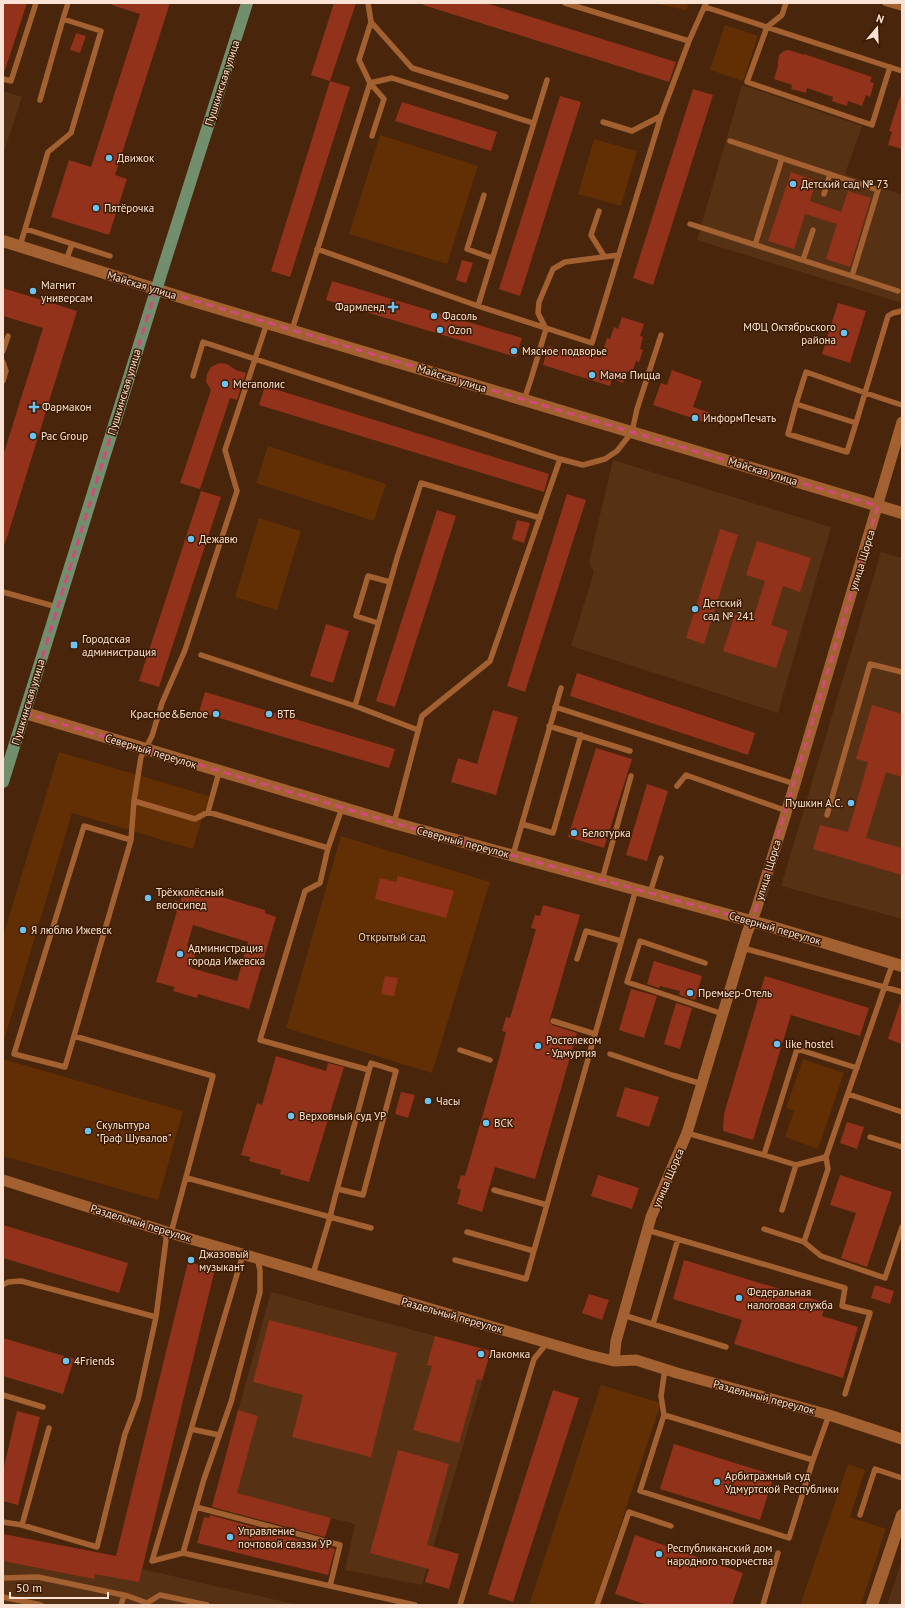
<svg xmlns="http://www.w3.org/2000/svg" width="905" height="1608" viewBox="0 0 905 1608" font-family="'PT Sans',sans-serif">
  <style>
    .built { fill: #573114 }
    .green { fill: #612f03 }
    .building { fill: #93321b; fill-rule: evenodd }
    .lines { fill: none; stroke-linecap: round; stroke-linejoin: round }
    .service { stroke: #a36131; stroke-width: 5.5 }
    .minor { stroke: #a36131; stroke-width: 11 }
    .tertiary { stroke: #a36131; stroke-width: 12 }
    .primary { stroke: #718f6d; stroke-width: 12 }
    .marked { fill: none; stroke: #d04b79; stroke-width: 3; stroke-dasharray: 8 5; stroke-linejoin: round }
    .poi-dot { fill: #6cc3f2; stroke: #3c1b02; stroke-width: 1.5 }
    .labels { text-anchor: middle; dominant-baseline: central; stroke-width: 3; stroke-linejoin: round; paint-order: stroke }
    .street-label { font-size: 11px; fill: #fae3d4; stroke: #3c1b02 }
    .poi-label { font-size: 11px; fill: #fae3d4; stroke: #3c1b02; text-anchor: start }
    .park-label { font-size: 11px; fill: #ebcfbd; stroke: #3c1b02 }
  </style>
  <rect width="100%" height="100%" fill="#48250b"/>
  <path class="built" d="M742 85 862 126 845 174 902 195V303L697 240Z
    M3 91 22 97 3 155Z
    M613 460 831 527 778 713 571 646 594 572 589 562Z
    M881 552 902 558V919L781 886Z
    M271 1292 491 1351 422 1585 345 1570 355 1524 331 1518 326 1535 212 1505Z
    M3 1534 99 1553 142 1569 298 1605H3Z
    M902 1560V1605H887Z"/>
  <path class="green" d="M652 3H689L686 10Z
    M725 25 758 36 743 81 710 70Z
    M380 135 478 166 447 264 349 234Z
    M594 139 637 151 621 206 578 194Z
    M268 446 386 484 374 521 256 483Z
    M259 518 301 531 277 610 235 597Z
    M59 752 209 796 193 849 72 813 3 1044V936Z
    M341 836 490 882 432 1073 286 1028Z
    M3 1059 183 1111 158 1200 3 1156Z
    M803 1059 844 1073 818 1149 785 1137 794 1111 786 1108Z
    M601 1385 661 1403 594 1605H529Z
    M848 1464 865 1470 850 1517 886 1529 861 1605H800Z"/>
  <path class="building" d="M3 3H27L5 70H3Z
    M112 3H170L115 175 127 179 109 235 51 217 69 160 91 167 140 14 112 5Z
    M334 3H356L330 81 311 75Z
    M424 3H486L676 62 669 82 423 5Z
    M76 33 86 36 80 53 70 50Z
    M789 50 804 55V54L872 77 870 82 874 83 870 97 866 95 862 106 848 101 847 106 832 101 833 97 807 88 806 93 791 89 792 85 774 79 778 66V61L779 55 784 51Z
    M330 81 350 87 290 277 271 271Z
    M693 89 713 95 653 285 633 278Z
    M560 96 581 102 520 296 499 289Z
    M900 97 902 98V149L888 145 892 132 889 131Z
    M402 102 497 132 491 151 395 121Z
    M791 172 816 181 810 201 841 212 848 191 871 198 850 267 826 259 837 224 805 214 794 249 768 241Z
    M462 260 473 263 466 283 456 280Z
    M332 281 522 338 516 357 326 300Z
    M3 288 77 311 5 544 3 543V456L43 328 3 316Z
    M838 303 866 311 850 363 822 354Z
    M622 317 644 324 640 336 643 337 640 349 643 350 639 362 636 361 632 373 627 371 623 383 612 379 610 386 543 365 548 346 576 355 577 351 601 358 607 338 610 339 614 327 618 329Z
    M219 363 227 364 236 370 246 373 237 400 230 398 200 489 180 483 211 390 206 382 207 374 211 367Z
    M672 370 702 381 693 407 711 413 707 423 653 405 661 383 667 385Z
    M265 386 549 474 544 492 259 405Z
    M201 491 221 497 159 687 139 681Z
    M567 494 586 500 525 692 507 686Z
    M437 510 456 516 395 707 376 701Z
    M517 520 530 523 524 543 512 539Z
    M720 529 738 535 704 644 686 638Z
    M757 541 811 558 800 592 783 586 771 625 788 631 776 668 723 651 735 614 753 619 765 581 746 575Z
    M326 624 349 631 333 683 310 676Z
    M577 673 755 733 748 755 570 696Z
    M205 692 395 749 389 768 199 712Z
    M872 705 902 714V777L886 772 866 838 902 848V875L813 849 820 825 848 832 868 762 856 759Z
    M493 710 518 717 496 795 451 782 458 758 477 764Z
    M596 748 632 759 604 848 568 837Z
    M647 784 668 791 647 861 626 855Z
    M398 876 454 891 446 918 375 899 380 878 396 882Z
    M184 890 204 896 205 892 248 905 265 910V913L276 917 249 1009 198 994 197 998 173 991 175 987 156 982 177 911 172 910 175 900 180 902ZM193 925 248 942 237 981 191 968 197 949 187 946Z
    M543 905 580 915 549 1022 552 1025 577 1033 535 1179 495 1167 482 1212 457 1204 461 1190 457 1188 461 1175 465 1176 499 1059 506 1032 502 1031 506 1017 510 1018 536 929 531 928 535 915 540 916Z
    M654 961 702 976 695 1000 679 995 680 991 660 986 659 988 647 984Z
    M385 976 398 978 394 996 381 994Z
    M765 976 869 1008 860 1036 791 1015 753 1140 723 1131 724 1114Z
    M631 989 657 996 644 1038 619 1030Z
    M676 1003 692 1008 680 1049 664 1044Z
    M900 1003H902V1044L888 1039Z
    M276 1056 326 1071 328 1063 344 1067 309 1182 280 1174 281 1170 249 1161 250 1157 241 1155 257 1103 262 1105Z
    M625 1087 659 1097 649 1127 616 1116Z
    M401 1092 415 1095 408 1118 395 1114Z
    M847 1122 864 1127 857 1149 840 1143Z
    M598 1175 639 1188 632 1209 591 1196Z
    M840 1175 892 1192 867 1267 841 1258 856 1213 830 1205Z
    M3 1225 128 1263 119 1293 3 1258Z
    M684 1260 826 1303 822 1316 858 1327 843 1378 734 1344 742 1320 673 1299Z
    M188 1262 215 1269 139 1582 95 1574 94 1579 3 1561V1534L116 1556Z
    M875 1285 894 1291 890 1304 871 1298Z
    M589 1294 609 1300 602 1320 582 1313Z
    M269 1320 397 1353 371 1457 292 1437 303 1395 253 1382Z
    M435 1336 491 1351 482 1380 477 1379 459 1443 413 1430 432 1366 427 1365Z
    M3 1338 74 1359 63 1394 3 1376Z
    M553 1390 579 1398 513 1602 488 1594Z
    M238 1410 258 1416 237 1493 331 1518 325 1537 212 1507Z
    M17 1411 40 1417 18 1505 3 1501V1471Z
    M674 1444 774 1475 760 1520 660 1489Z
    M398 1450 449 1464 427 1545 459 1554 449 1589 425 1582 429 1569 370 1553Z
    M210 1515 335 1549 328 1575 197 1543 204 1517 209 1518Z
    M635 1535 743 1573 732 1605H647L615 1594Z"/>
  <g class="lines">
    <path class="service" d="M565 3 689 41
      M786 3 782 15 767 27 747 82 872 125 890 67
      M885 3 902 8
      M705 7 902 71
      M63 19 68 3
      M371 22 412 68 506 97
      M3 79 11 81 36 3
      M603 122 632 131 661 116
      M372 136 384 99 370 83 392 78 533 123
      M824 194 830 174
      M484 195 467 249 492 258
      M599 211 591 235 604 256
      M690 224 852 276 878 190 730 141
      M26 229 110 256
      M755 245 782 158
      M20 246 48 152 71 133 101 31 63 19 40 100
      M317 249 478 306 592 343 661 116 689 41 706 3
      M803 260 813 230
      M66 261 72 244
      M852 276 898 291
      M478 306 547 80
      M902 311 893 313 888 316 856 423 796 404 806 372C838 383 870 395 902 405
      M292 330 370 83 359 60 371 22 368 3
      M3 351 8 336
      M3 362 6 371 3 381
      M193 376 203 342 560 459
      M524 400 531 379 546 329 538 313 539 302 553 269 565 262 619 255
      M796 404 788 434 847 452 856 423
      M3 592 57 607
      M378 623 356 616 368 576 390 582
      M201 655 355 706 418 730
      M355 706 397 558 421 483 540 518
      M555 707 795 784
      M549 726 630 751
      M677 786 686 775 787 811
      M134 801 195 819 208 812 328 848
      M342 808 328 848 320 883 305 891 260 1040 369 1070
      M208 812 219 772
      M827 815 870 664 902 672
      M394 823 422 716 490 661 560 459 583 465 605 459 617 451 632 432 637 409 661 335
      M522 824 553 833 581 735
      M131 840 84 826 14 1054 65 1067 131 840 134 801 141 757 152 736 162 703 185 650 237 491 225 450 267 323
      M513 855 561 688
      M602 880 631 776
      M650 893 661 858
      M743 948 902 992
      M577 959 586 931 621 941
      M705 963 640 941 627 982 723 1014
      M553 1021 595 1034
      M74 1036 213 1076 171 1233
      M460 1050 490 1060
      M610 1054 672 1075 702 1084
      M857 1068 797 1049 764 1155 796 1165 826 1157 889 974 893 963
      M848 1094 902 1112
      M687 1133 764 1155
      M870 1137 902 1147
      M187 1178 330 1217 313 1274
      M338 1189 363 1195 396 1071 371 1063 335 1197 330 1217 371 1228
      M494 1190 547 1205
      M782 1210 796 1165
      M764 1229 804 1242 821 1256 885 1278 902 1227
      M647 1230 845 1288 842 1306 870 1313 845 1394
      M467 1232 534 1251
      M804 1242 828 1169 826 1157
      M243 1254 152 1561 183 1553 415 1605
      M455 1260 526 1279 636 889
      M3 1285 8 1282 21 1281 156 1317
      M623 1315 726 1347
      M653 1324 678 1239
      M3 1395 43 1407
      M664 1415 813 1460 789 1538 640 1491 664 1415 661 1396 665 1369
      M191 1429 219 1435
      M813 1460 829 1415
      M196 1507 340 1545 330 1586
      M860 1515 875 1469 902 1478
      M3 1522 22 1525 97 1547 125 1434 138 1400 156 1317 167 1232
      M22 1525 49 1428
      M183 1553 204 1479 231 1402 260 1292V1270L257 1258
      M3 1578 38 1577 128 1596 147 1603V1605
      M3 1597 41 1605
      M147 1603 160 1595 207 1605
      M121 1605 124 1595
      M460 1605 534 1359 547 1343
      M597 1605 629 1512 671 1526
      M763 1605 778 1553"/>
    <path class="minor" d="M3 1180 167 1232 589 1355 614 1361 636 1360 677 1373 829 1415 902 1439
      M614 1361 616 1341 651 1217 687 1133 747 933 756 910 795 784 902 422"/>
    <path class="tertiary" d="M3 241 190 300 902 513
      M25 713 394 823 769 926 902 966
      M872 1605 902 1515"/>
    <path class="primary" d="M3 782 163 268 247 3"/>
  </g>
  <path class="marked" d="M156 289 878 506 752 921 394 823 25 713Z"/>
  <g class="poi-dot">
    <circle cx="109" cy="158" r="4"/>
    <circle cx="793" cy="184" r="4"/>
    <circle cx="96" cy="208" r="4"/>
    <circle cx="33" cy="291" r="4"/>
    <path d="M391 301h4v4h4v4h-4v4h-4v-4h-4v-4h4z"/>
    <circle cx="434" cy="316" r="4"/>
    <circle cx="440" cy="330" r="4"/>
    <circle cx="844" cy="333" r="4"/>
    <circle cx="514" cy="351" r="4"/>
    <circle cx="592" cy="375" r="4"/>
    <circle cx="225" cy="384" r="4"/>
    <path d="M32 401h4v4h4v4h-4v4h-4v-4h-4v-4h4z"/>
    <circle cx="695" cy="418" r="4"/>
    <circle cx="33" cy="436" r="4"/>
    <circle cx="191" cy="539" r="4"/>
    <circle cx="695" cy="609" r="4"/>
    <rect x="70" y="641" width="8" height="8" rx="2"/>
    <circle cx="216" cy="714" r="4"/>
    <circle cx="269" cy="714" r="4"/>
    <circle cx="851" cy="803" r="4"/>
    <circle cx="574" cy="833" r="4"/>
    <circle cx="148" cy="898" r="4"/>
    <circle cx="23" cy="930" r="4"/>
    <circle cx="180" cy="954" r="4"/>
    <circle cx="690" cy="993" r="4"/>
    <circle cx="777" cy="1044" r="4"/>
    <circle cx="538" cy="1046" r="4"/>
    <circle cx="428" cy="1101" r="4"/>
    <circle cx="291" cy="1116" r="4"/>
    <circle cx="486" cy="1123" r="4"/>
    <circle cx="88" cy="1131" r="4"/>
    <circle cx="191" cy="1260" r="4"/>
    <circle cx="739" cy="1298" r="4"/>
    <circle cx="481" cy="1354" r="4"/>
    <circle cx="66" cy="1361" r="4"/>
    <circle cx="717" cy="1482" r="4"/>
    <circle cx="230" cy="1537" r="4"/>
    <circle cx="659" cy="1554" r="4"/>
  </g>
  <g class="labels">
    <g class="street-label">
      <text transform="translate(222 83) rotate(-72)">Пушкинская улица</text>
      <text transform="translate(142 285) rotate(17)">Майская улица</text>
      <text transform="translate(452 378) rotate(17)">Майская улица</text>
      <text transform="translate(124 392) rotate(-73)">Пушкинская улица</text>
      <text transform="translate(763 471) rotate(17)">Майская улица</text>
      <text transform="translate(862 560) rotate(-73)">улица Щорса</text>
      <text transform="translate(28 702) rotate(-73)">Пушкинская улица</text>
      <text transform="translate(151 751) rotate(17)">Северный переулок</text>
      <text transform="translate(463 842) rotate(15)">Северный переулок</text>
      <text transform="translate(768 870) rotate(-73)">улица Щорса</text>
      <text transform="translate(775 928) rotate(16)">Северный переулок</text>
      <text transform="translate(668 1178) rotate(-67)">улица Щорса</text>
      <text transform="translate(141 1223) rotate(17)">Раздельный переулок</text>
      <text transform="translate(452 1315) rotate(16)">Раздельный переулок</text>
      <text transform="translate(764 1397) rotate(15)">Раздельный переулок</text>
    </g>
    <g class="poi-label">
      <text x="117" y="158">Движок</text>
      <text x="801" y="184">Детский сад № 73</text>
      <text x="104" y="208">Пятёрочка</text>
      <text x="41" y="285">Магнит<tspan x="41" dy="13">универсам</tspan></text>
      <text x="385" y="307" text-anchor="end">Фармленд</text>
      <text x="442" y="316">Фасоль</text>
      <text x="836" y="327" text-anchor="end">МФЦ Октябрьского<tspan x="836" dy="13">района</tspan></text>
      <text x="448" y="330">Ozon</text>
      <text x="522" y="351">Мясное подворье</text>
      <text x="600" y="375">Мама Пицца</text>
      <text x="233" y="384">Мегаполис</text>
      <text x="42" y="407">Фармакон</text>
      <text x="703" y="418">ИнформПечать</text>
      <text x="41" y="436">Pac Group</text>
      <text x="199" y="539">Дежавю</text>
      <text x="703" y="603">Детский<tspan x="703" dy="13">сад № 241</tspan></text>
      <text x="82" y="639">Городская<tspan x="82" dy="13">администрация</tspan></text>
      <text x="208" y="714" text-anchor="end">Красное&amp;Белое</text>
      <text x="277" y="714">ВТБ</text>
      <text x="843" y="803" text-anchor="end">Пушкин А.С.</text>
      <text x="582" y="833">Белотурка</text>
      <text x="156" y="892">Трёхколёсный<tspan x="156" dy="13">велосипед</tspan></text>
      <text x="31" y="930">Я люблю Ижевск</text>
      <text x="188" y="948">Администрация<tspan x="188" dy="13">города Ижевска</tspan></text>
      <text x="698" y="993">Премьер-Отель</text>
      <text x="546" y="1040">Ростелеком<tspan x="546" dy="13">- Удмуртия</tspan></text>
      <text x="785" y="1044">like hostel</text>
      <text x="436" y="1101">Часы</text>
      <text x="299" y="1116">Верховный суд УР</text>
      <text x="494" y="1123">ВСК</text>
      <text x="96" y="1125">Скульптура<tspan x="96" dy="13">"Граф Шувалов"</tspan></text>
      <text x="199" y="1254">Джазовый<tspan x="199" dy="13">музыкант</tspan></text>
      <text x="747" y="1292">Федеральная<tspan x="747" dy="13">налоговая служба</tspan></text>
      <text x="489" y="1354">Лакомка</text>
      <text x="74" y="1361">4Friends</text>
      <text x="725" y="1476">Арбитражный суд<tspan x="725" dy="13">Удмуртской Республики</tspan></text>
      <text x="238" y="1531">Управление<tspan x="238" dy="13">почтовой связзи УР</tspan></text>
      <text x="667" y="1548">Республиканский дом<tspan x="667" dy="13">народного творчества</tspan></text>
    </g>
    <g class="park-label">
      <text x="392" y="937">Открытый сад</text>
    </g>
  </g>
  <rect width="905" height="1608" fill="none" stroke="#fae3d4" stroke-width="8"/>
  <g transform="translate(877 28) rotate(19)" stroke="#3c1b02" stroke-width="3" paint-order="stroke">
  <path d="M0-3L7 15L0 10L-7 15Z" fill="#fae3d4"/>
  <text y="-6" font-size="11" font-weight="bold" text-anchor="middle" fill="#fae3d4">N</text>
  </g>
  <path d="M10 1592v6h98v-6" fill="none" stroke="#fae3d4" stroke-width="2"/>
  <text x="16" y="1592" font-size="12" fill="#fae3d4" stroke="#3c1b02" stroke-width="3" paint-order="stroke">50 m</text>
</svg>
